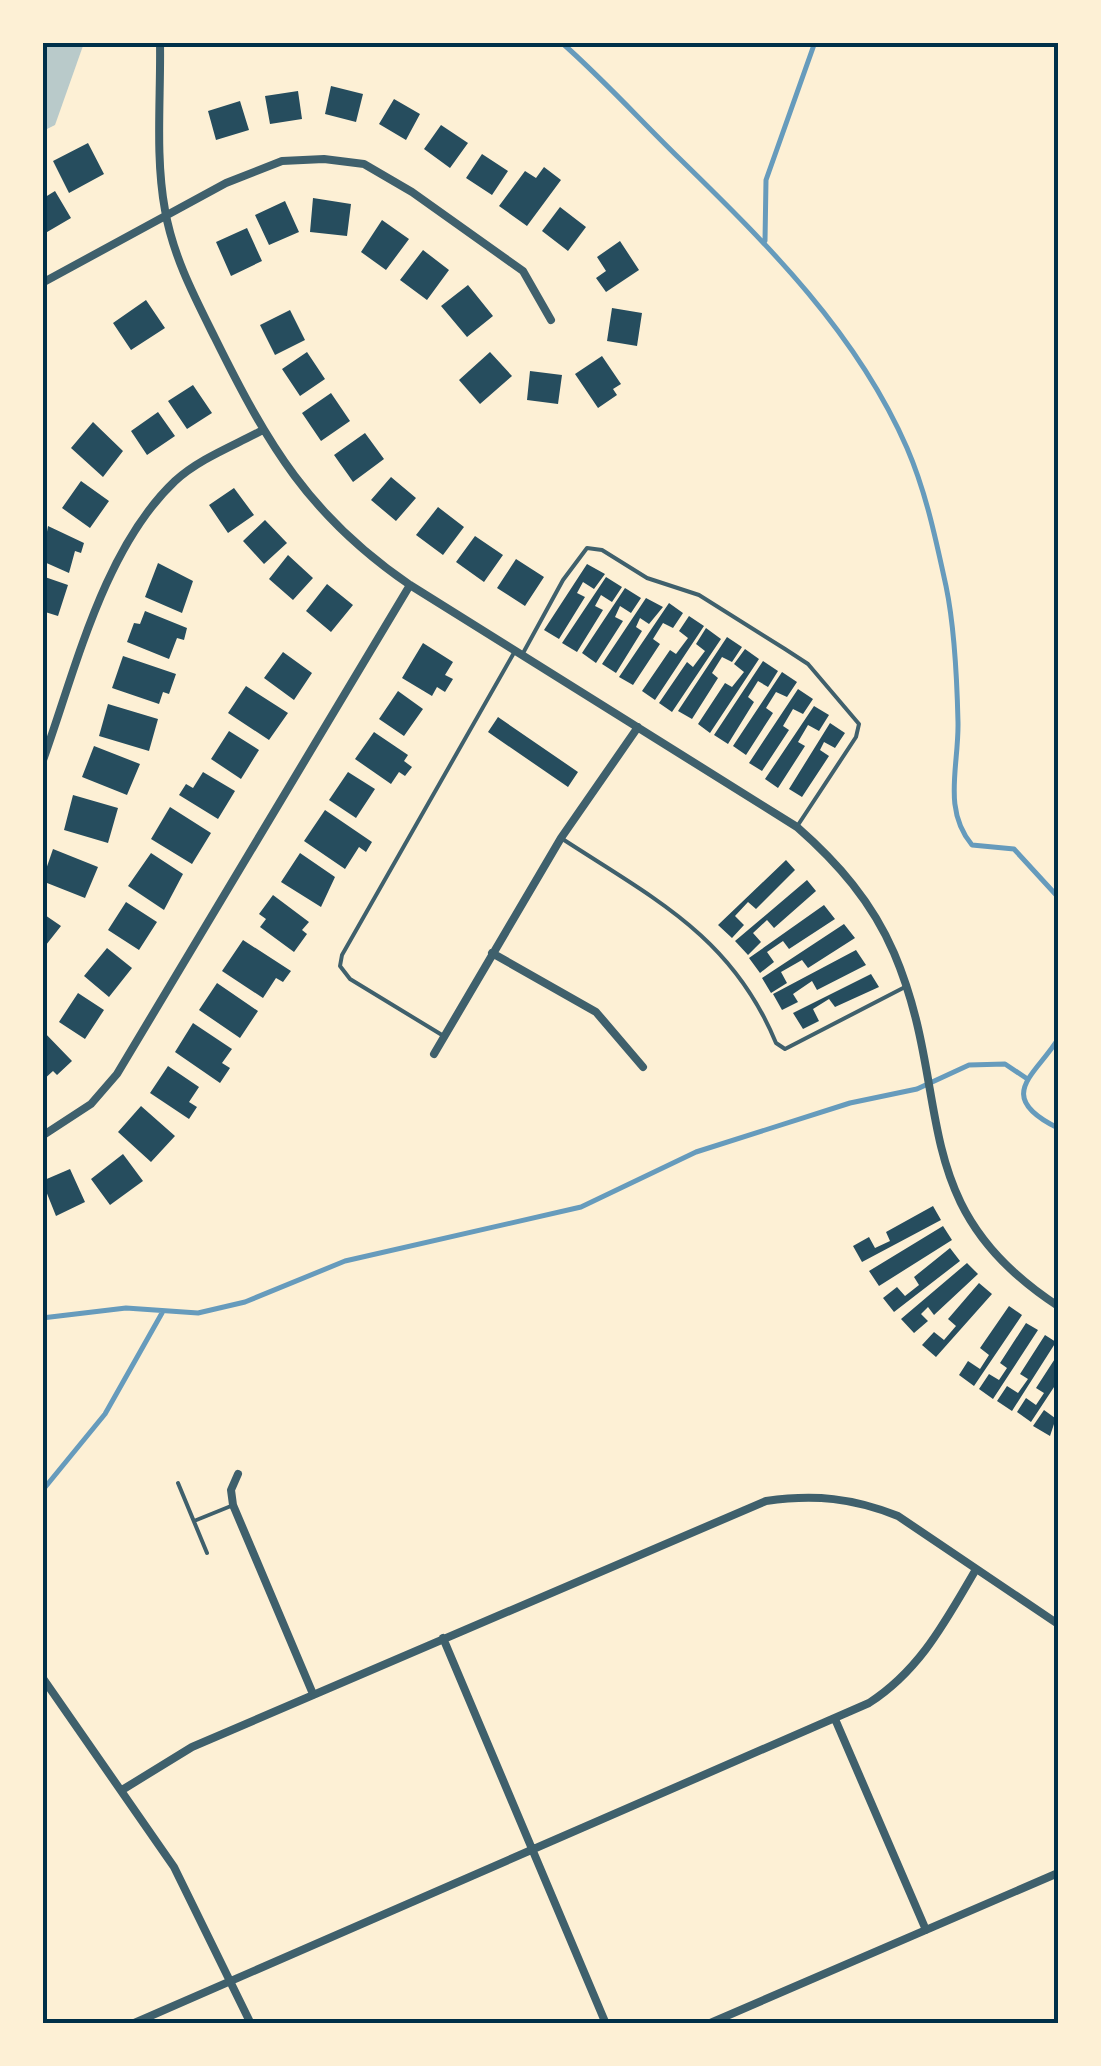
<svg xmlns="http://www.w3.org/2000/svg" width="1101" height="2066" viewBox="0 0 1101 2066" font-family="'PT Sans Narrow',sans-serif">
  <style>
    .green { fill: #b9caca }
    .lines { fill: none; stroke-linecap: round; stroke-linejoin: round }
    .stream { stroke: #669bbc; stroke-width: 5 }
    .building { fill: #264d5e }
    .service { stroke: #3f606c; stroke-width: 4 }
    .minor { stroke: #3f606c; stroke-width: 8 }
    .neatline { fill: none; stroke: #003049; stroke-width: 4 }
  </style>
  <rect width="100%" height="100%" fill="#fdf0d5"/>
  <path class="green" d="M43 42 84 43 55 125 43 131Z"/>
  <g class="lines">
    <path class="stream" d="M561 42C603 79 640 120 680 159 768 245 857 333 907 448 926 492 936 540 946 586 955 629 957 679 958 722 959 766 942 809 972 845L1014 849 1058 897
      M765 241 766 180 815 42
      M1058 1039C1036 1075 993 1096 1058 1128
      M42 1318 126 1308 198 1313 245 1302 345 1261 581 1207 696 1152 850 1103 917 1089 969 1065 1005 1064 1026 1078
      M42 1491 105 1414 162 1313"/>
  </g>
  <path class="building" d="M331 86 363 94 356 122 325 114Z
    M298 91 302 119 270 124 265 96Z
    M394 99 420 114 406 140 379 124Z
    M240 101 249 130 216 140 208 111Z
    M441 125 468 143 450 168 424 149Z
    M88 143 104 174 69 193 53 161Z
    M482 154 508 171 492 195 466 178Z
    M544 167 561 180 527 226 499 206 525 171 536 178Z
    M55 191 71 218 42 235V199Z
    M313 198 351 204 347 236 310 232Z
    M285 201 299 232 269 245 255 215Z
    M560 207 586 227 568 251 542 231Z
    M382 220 409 239 386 270 361 252Z
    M247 228 262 261 231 276 216 242Z
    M620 241 639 270 606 292 596 278 606 271 597 257Z
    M423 250 449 270 427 300 400 280Z
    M468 285 493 316 467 337 441 306Z
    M146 300 165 328 131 350 113 323Z
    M612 308 642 313 637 346 607 341Z
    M290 310 305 340 275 355 260 325Z
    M307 352 325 379 300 396 282 369Z
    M490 352 512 376 480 404 459 380Z
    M602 356 621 384 613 389 617 395 598 408 575 374Z
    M530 371 562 375 558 404 527 400Z
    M193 385 212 413 187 429 168 401Z
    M331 393 350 421 321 441 302 413Z
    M158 412 175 436 147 455 131 431Z
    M93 422 123 451 103 477 71 448Z
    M365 433 384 459 353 482 334 455Z
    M391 477 416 498 396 521 371 500Z
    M81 481 109 501 90 528 62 508Z
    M234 488 254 515 228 533 209 505Z
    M438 507 464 527 443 555 416 535Z
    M265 520 287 543 264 564 243 541Z
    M48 526 84 543 81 553 75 551 69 573 42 561Z
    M475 536 503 555 484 582 456 562Z
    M288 555 313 578 293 600 269 579Z
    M516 559 544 577 525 606 497 588Z
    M158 563 193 581 182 613 145 597Z
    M587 564 605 574 594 589 583 582 577 593 585 597 559 639 544 630Z
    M42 576 68 585 58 616 42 611Z
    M606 577 622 587 612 602 601 595 595 606 603 610 577 652 562 643Z
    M327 584 353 605 331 632 306 611Z
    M625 588 641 598 631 613 620 606 615 617 623 621 596 663 582 653Z
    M646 598 663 607 649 624 640 618 636 627 642 631 616 673 602 664Z
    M669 603 683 613 673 628 663 623 653 639 660 644 633 685 619 677Z
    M145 611 187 628 184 640 177 638 169 659 127 642 134 623 140 624Z
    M689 616 704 626 655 700 642 691 670 650 676 654 688 638 679 631Z
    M706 628 721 639 672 712 659 703 687 662 693 667 705 651 696 644Z
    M727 637 742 647 732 662 722 657 712 673 718 678 692 719 678 711Z
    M423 643 453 662 445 675 453 679 445 692 437 687 432 696 402 678Z
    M745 649 759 659 710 733 698 724 725 683 732 687 744 672 734 664Z
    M283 652 312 673 294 700 264 678Z
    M123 656 176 674 169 694 163 692 159 704 112 688Z
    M763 661 778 671 768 687 758 681 748 697 754 702 728 744 714 735Z
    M782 672 797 682 787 697 776 692 766 708 773 713 746 755 733 746Z
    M246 686 288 713 269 740 228 713Z
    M798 689 813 699 803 714 793 709 783 726 789 730 762 771 749 763Z
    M398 691 423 709 404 736 379 719Z
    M108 704 158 719 149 751 99 736Z
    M814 706 829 715 819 731 808 725 798 742 805 746 778 788 765 779Z
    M498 717 578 772 568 787 488 732Z
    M830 723 845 733 835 748 824 742 820 750 829 756 802 797 789 789Z
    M229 731 259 750 241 779 211 759Z
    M374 732 408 755 404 761 412 767 405 776 399 772 391 784 355 759Z
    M94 746 140 764 127 795 82 777Z
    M203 772 235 791 218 819 179 795 186 784 193 788Z
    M348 772 375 789 356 818 329 800Z
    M73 795 118 808 108 843 64 830Z
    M170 807 211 833 192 864 151 839Z
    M325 810 372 842 366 852 359 847 345 869 304 841Z
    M53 849 98 867 85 898 42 881Z
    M151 853 183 874 164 910 128 886Z
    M300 853 335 877 321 907 281 882Z
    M786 860 795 870 756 909 748 902 735 916 744 925 732 938 718 925Z
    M807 880 816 891 774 928 767 920 753 933 761 942 748 955 735 941Z
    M273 895 309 922 302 930 307 934 294 952 260 927 266 919 259 914Z
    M126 902 157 922 139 950 108 930Z
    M824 905 835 919 789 949 783 941 767 952 774 962 760 973 749 958Z
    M42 913 61 926 42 950Z
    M844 924 855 938 808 968 802 960 781 972 787 983 771 993 762 978Z
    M243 940 291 971 283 982 276 978 263 998 222 971Z
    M107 948 132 968 109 997 84 976Z
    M856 950 866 965 817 990 812 981 793 994 798 1002 782 1010 773 994Z
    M871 974 879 987 835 1007 829 999 813 1009 819 1021 803 1029 793 1013Z
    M217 983 258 1011 240 1038 199 1010Z
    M78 993 104 1010 85 1039 59 1022Z
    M193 1023 232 1049 222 1063 230 1068 220 1083 175 1052Z
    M42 1030 72 1061 57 1075 53 1071 42 1081Z
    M168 1066 199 1087 189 1102 197 1107 189 1119 150 1093Z
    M141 1106 175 1136 151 1162 118 1132Z
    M123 1154 143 1181 110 1205 91 1179Z
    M70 1169 85 1202 56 1216 42 1181Z
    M933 1206 941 1220 862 1262 853 1246 869 1237 875 1248 890 1241 886 1232Z
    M943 1226 952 1240 879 1286 869 1271Z
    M950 1248 960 1261 894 1312 883 1298 897 1287 905 1296 919 1285 914 1277Z
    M967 1263 978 1274 934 1315 928 1307 921 1314 928 1321 914 1333 901 1319Z
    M979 1283 992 1294 936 1357 922 1345 934 1332 944 1340 956 1326 948 1319Z
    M1009 1306 1022 1315 974 1386 959 1375 968 1361 980 1369 989 1355 980 1348Z
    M1026 1323 1038 1330 993 1399 979 1389 989 1374 999 1380 1007 1368 1000 1363Z
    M1045 1335 1056 1342 1012 1411 997 1401 1007 1386 1018 1393 1028 1379 1020 1374Z
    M1058 1354V1381L1031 1422 1017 1412 1026 1398 1036 1405 1044 1393 1036 1388Z
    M1044 1410 1055 1418 1058 1412 1050 1436 1033 1426Z"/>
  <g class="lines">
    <path class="service" d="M522 655 563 580 587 548 602 550 647 578 699 595 785 649 808 664 859 724 856 737 798 825
      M561 838C653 898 732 936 776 1043L785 1049 905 987
      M442 1035 350 979 340 966 342 955 515 651
      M178 1483 207 1553
      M194 1521 231 1506"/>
    <path class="minor" d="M160 42C161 97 155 156 165 210 173 256 194 296 215 338 268 445 309 516 410 585L797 827C838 863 872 902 894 953 955 1096 903 1205 1058 1306
      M42 283 226 183 282 161 324 159 364 164 412 192 523 271 551 320
      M42 763C75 672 103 549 175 481 199 459 233 446 261 431
      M492 953 596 1012 643 1067
      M434 1054 561 838 638 727
      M42 1136 91 1104 117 1074 410 585
      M238 1474 231 1490 233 1505 313 1694
      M443 1638 606 2024
      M42 1677 174 1867 251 2024
      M835 1719 926 1930
      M122 1790 192 1747 766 1501C815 1494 853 1498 898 1516L1058 1624
      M132 2024 869 1703C920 1670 945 1622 975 1571
      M708 2024 1058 1873"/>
  </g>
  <rect width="1101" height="2066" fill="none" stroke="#fdf0d5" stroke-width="90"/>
  <rect x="45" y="45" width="1011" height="1976" class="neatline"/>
</svg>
